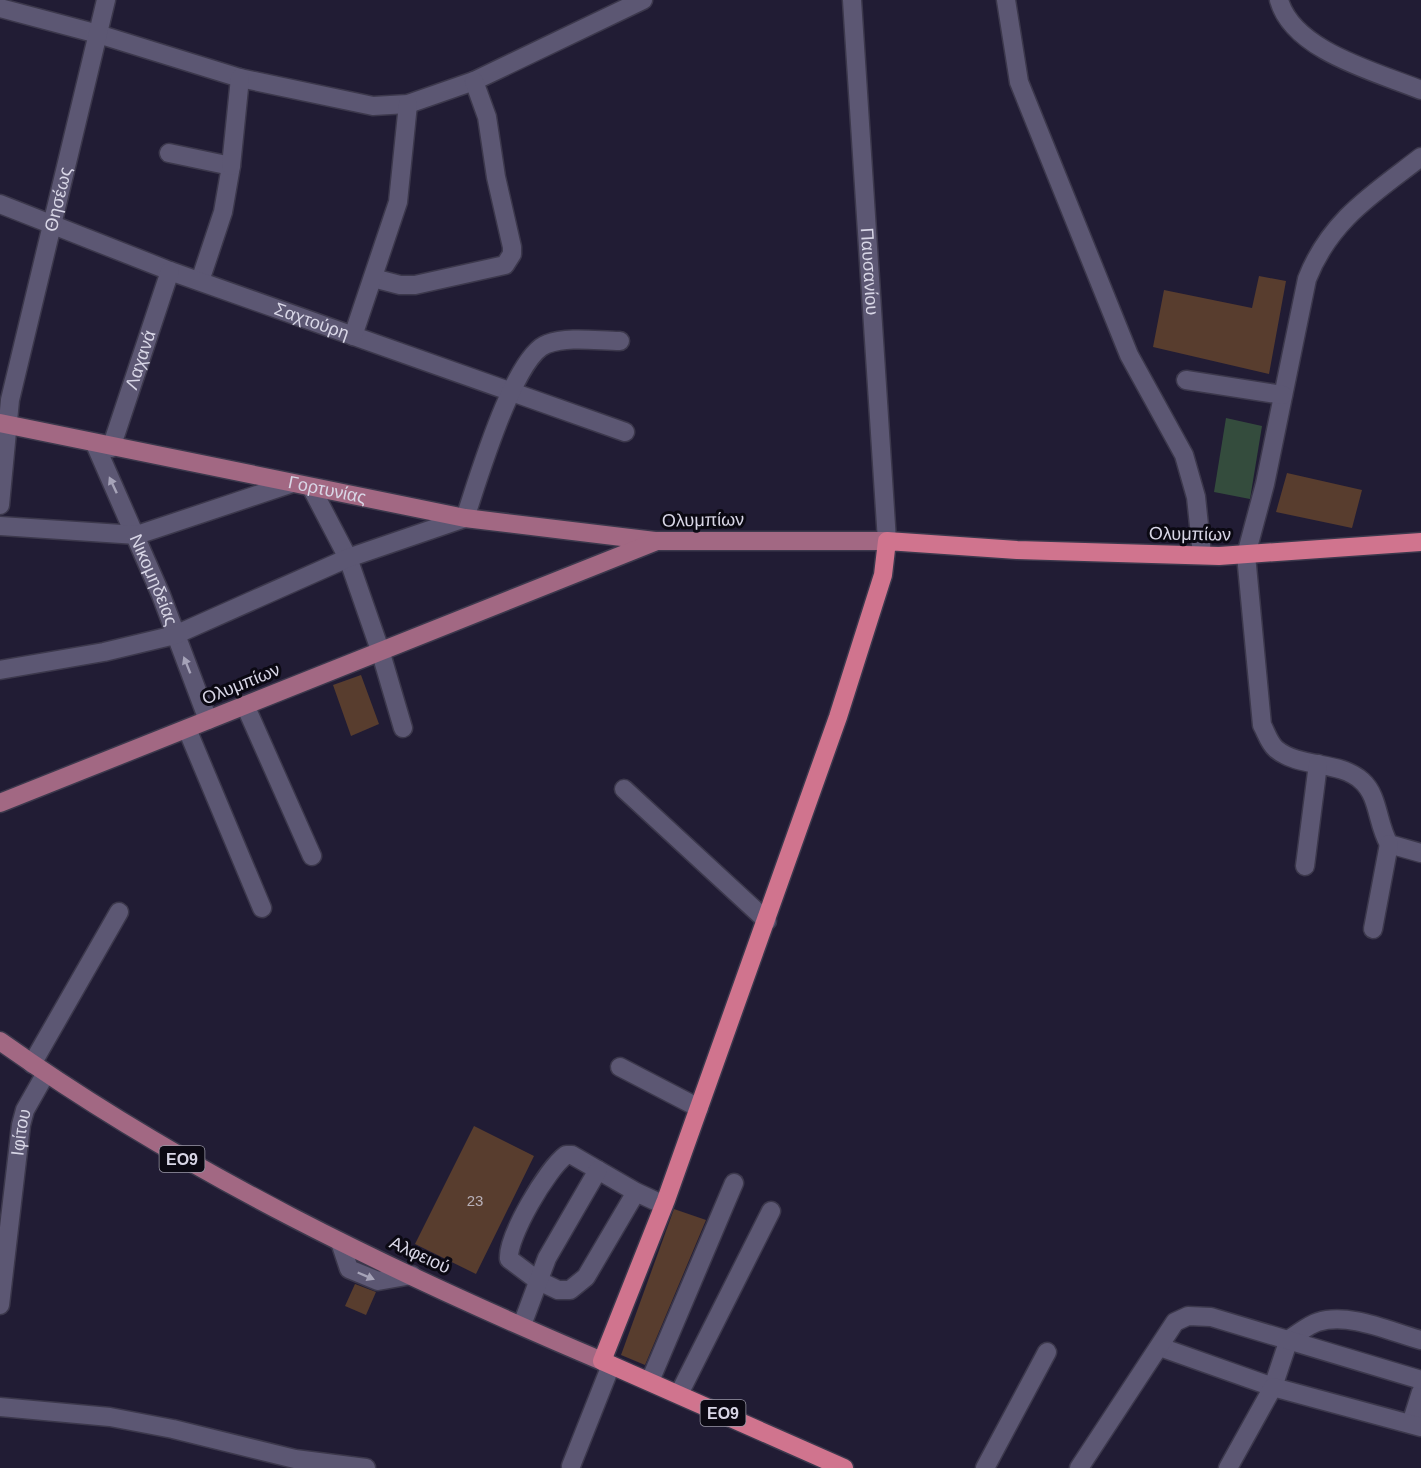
<svg xmlns="http://www.w3.org/2000/svg" width="1421" height="1468" viewBox="0 0 1421 1468" font-family="Arial,sans-serif">
  <style>
    .green { fill: #344c3d }
    .building { fill: #583d2e }
    .lines { fill: none; stroke-linecap: round; stroke-linejoin: round }
    .minor-casing { stroke: #3c384c; stroke-width: 21 }
    .major-casing { stroke: #3c384c; stroke-width: 21 }
    .highway-casing { stroke: #3c384c; stroke-width: 21 }
    .minor { stroke: #5c5773; stroke-width: 18 }
    .major { stroke: #a26883; stroke-width: 18 }
    .highway { stroke: #d0748e; stroke-width: 18 }
    .oneway { fill: #a6a3b8 }
    .labels { text-anchor: middle; dominant-baseline: central; stroke-width: 6; stroke-linejoin: round; paint-order: stroke }
    .number-label { font-size: 15px; fill: #b8b0b8 }
    .shield { fill: #0b0913; stroke: #9a98a7; stroke-width: 1.5 }
    .shield-label { font-size: 16px; font-weight: bold; fill: #d8d6e6 }
    .street-label { font-size: 18px; fill: #d8d6e6; stroke: #0b0913 }
  </style>
  <rect width="100%" height="100%" fill="#211c34"/>
  <path class="green" d="M1226 418 1262 426 1250 499 1214 492Z"/>
  <path class="building" d="M1259 276 1286 281 1269 374 1153 347 1164 290 1252 308Z
    M1287 473 1362 490 1352 528 1276 512Z
    M361 675 379 724 351 736 333 685Z
    M474 1126 534 1156 476 1274 415 1244Z
    M674 1209 706 1220 645 1365 621 1355Z
    M355 1284 376 1292 366 1315 345 1306Z"/>
  <g class="lines">
    <defs>
      <g id="minor">
        <path id="s1" d="M852 0 887 541"/>
        <path d="M1006 0 1019 82 1129 355 1184 455 1196 497 1202 554"/>
        <path d="M1279 0C1293 51 1377 72 1421 90"/>
        <path d="M0 8 98 34 240 78 373 106 408 104 474 81 643 0"/>
        <path d="M169 153 231 166 223 212 200 281"/>
        <path d="M1421 157C1373 194 1330 220 1307 279L1265 484 1246 555 1262 725C1266 732 1269 743 1276 749 1300 769 1339 760 1362 781 1379 796 1377 824 1389 844L1421 853"/>
        <path d="M231 166 240 78"/>
        <path id="s2" d="M0 204 170 271 625 432"/>
        <path d="M373 278 400 285H415L505 265 512 254V247L496 177 487 117 474 81"/>
        <path d="M353 336 398 202 408 104"/>
        <path d="M1186 380 1283 395"/>
        <path id="s3" d="M95 444 161 595 208 720"/>
        <path id="s4" d="M111 448 170 271"/>
        <path d="M312 489 348 558 380 650 403 728"/>
        <path id="s5" d="M0 505 10 400 106 0"/>
        <path d="M0 526 137 535 290 484"/>
        <path d="M0 670 104 652 175 635 348 558 465 518C477 483 514 355 547 344 569 336 598 341 620 341"/>
        <path d="M245 705 312 856"/>
        <path d="M187 729 262 908"/>
        <path d="M624 789 767 921"/>
        <path d="M1305 866 1318 764"/>
        <path d="M1373 929 1389 844"/>
        <path d="M32 1064 119 912"/>
        <path d="M620 1067 699 1108"/>
        <path d="M636 1192 586 1277 570 1290H558L537 1280 509 1259C507 1237 547 1169 566 1155H572L636 1192 664 1205"/>
        <path d="M340 1242 349 1269 378 1281 412 1275"/>
        <path id="s6" d="M0 1305 21 1125 25 1110 46 1073"/>
        <path d="M522 1325 547 1258 598 1170"/>
        <path d="M1160 1347 1273 1387 1289 1339C1298 1334 1308 1325 1318 1322 1349 1312 1391 1332 1421 1340"/>
        <path d="M650 1381 734 1183"/>
        <path d="M679 1394 771 1211"/>
        <path d="M0 1407 110 1417 173 1429 295 1459 366 1468"/>
        <path d="M1411 1424 1421 1392"/>
        <path d="M571 1466 611 1365"/>
        <path d="M985 1468 1047 1352"/>
        <path d="M1079 1468 1175 1322 1188 1316 1211 1317 1421 1380"/>
        <path d="M1228 1468 1273 1387 1421 1427"/>
      </g>
      <g id="major">
        <path id="s7" d="M0 423 465 518 655 541"/>
        <path d="M0 803 657 541H887"/>
        <path d="M0 1041C186 1173 392 1272 602 1361"/>
      </g>
      <path id="highway" d="M844 1468 602 1361 666 1200 838 717 883 575 887 541 1017 550 1219 556 1421 542"/>
    </defs>
    <use href="#minor" class="minor-casing"/>
    <use href="#major" class="major-casing"/>
    <use href="#highway" class="highway-casing"/>
    <use href="#minor" class="minor"/>
    <use href="#major" class="major"/>
    <use href="#highway" class="highway"/>
  </g>
  <defs><path id="oneway-solid" d="M-6-.8H1V-3.2L6.5 0L1 3.2V.8H-6Z" transform="scale(1.5)"/></defs>
  <g class="oneway">
    <use href="#oneway-solid" transform="translate(113 485) rotate(-115)"/>
    <use href="#oneway-solid" transform="translate(187 665) rotate(-112)"/>
    <use href="#oneway-solid" transform="translate(366 1276) rotate(23)"/>
  </g>
  <g class="labels">
    <g class="number-label">
      <text x="475" y="1200">23</text>
    </g>
    <g class="shield">
      <rect x="159.5" y="1146" width="45" height="26" rx="4.5"/>
      <rect x="700.5" y="1400" width="45" height="26" rx="4.5"/>
    </g>
    <g class="shield-label">
      <text x="182" y="1159">ΕΟ9</text>
      <text x="723" y="1413">ΕΟ9</text>
    </g>
    <g class="street-label">
      <text stroke="none"><textPath href="#s5" startOffset="312">Θησέως</textPath></text>
      <text stroke="none"><textPath href="#s1" startOffset="272">Παυσανίου</textPath></text>
      <text stroke="none"><textPath href="#s2" startOffset="333">Σαχτούρη</textPath></text>
      <text stroke="none"><textPath href="#s4" startOffset="93">Λαχανά</textPath></text>
      <text stroke="none"><textPath href="#s7" startOffset="334">Γορτυνίας</textPath></text>
      <text transform="translate(703 520) rotate(-1)">Ολυμπίων</text>
      <text transform="translate(1190 534) rotate(1)">Ολυμπίων</text>
      <text stroke="none"><textPath href="#s3" startOffset="148">Νικομηδείας</textPath></text>
      <text transform="translate(241 684) rotate(-22)">Ολυμπίων</text>
      <text stroke="none"><textPath href="#s6" startOffset="174">Ιφίτου</textPath></text>
      <text transform="translate(420 1255) rotate(25)">Αλφειού</text>
    </g>
  </g>
</svg>
